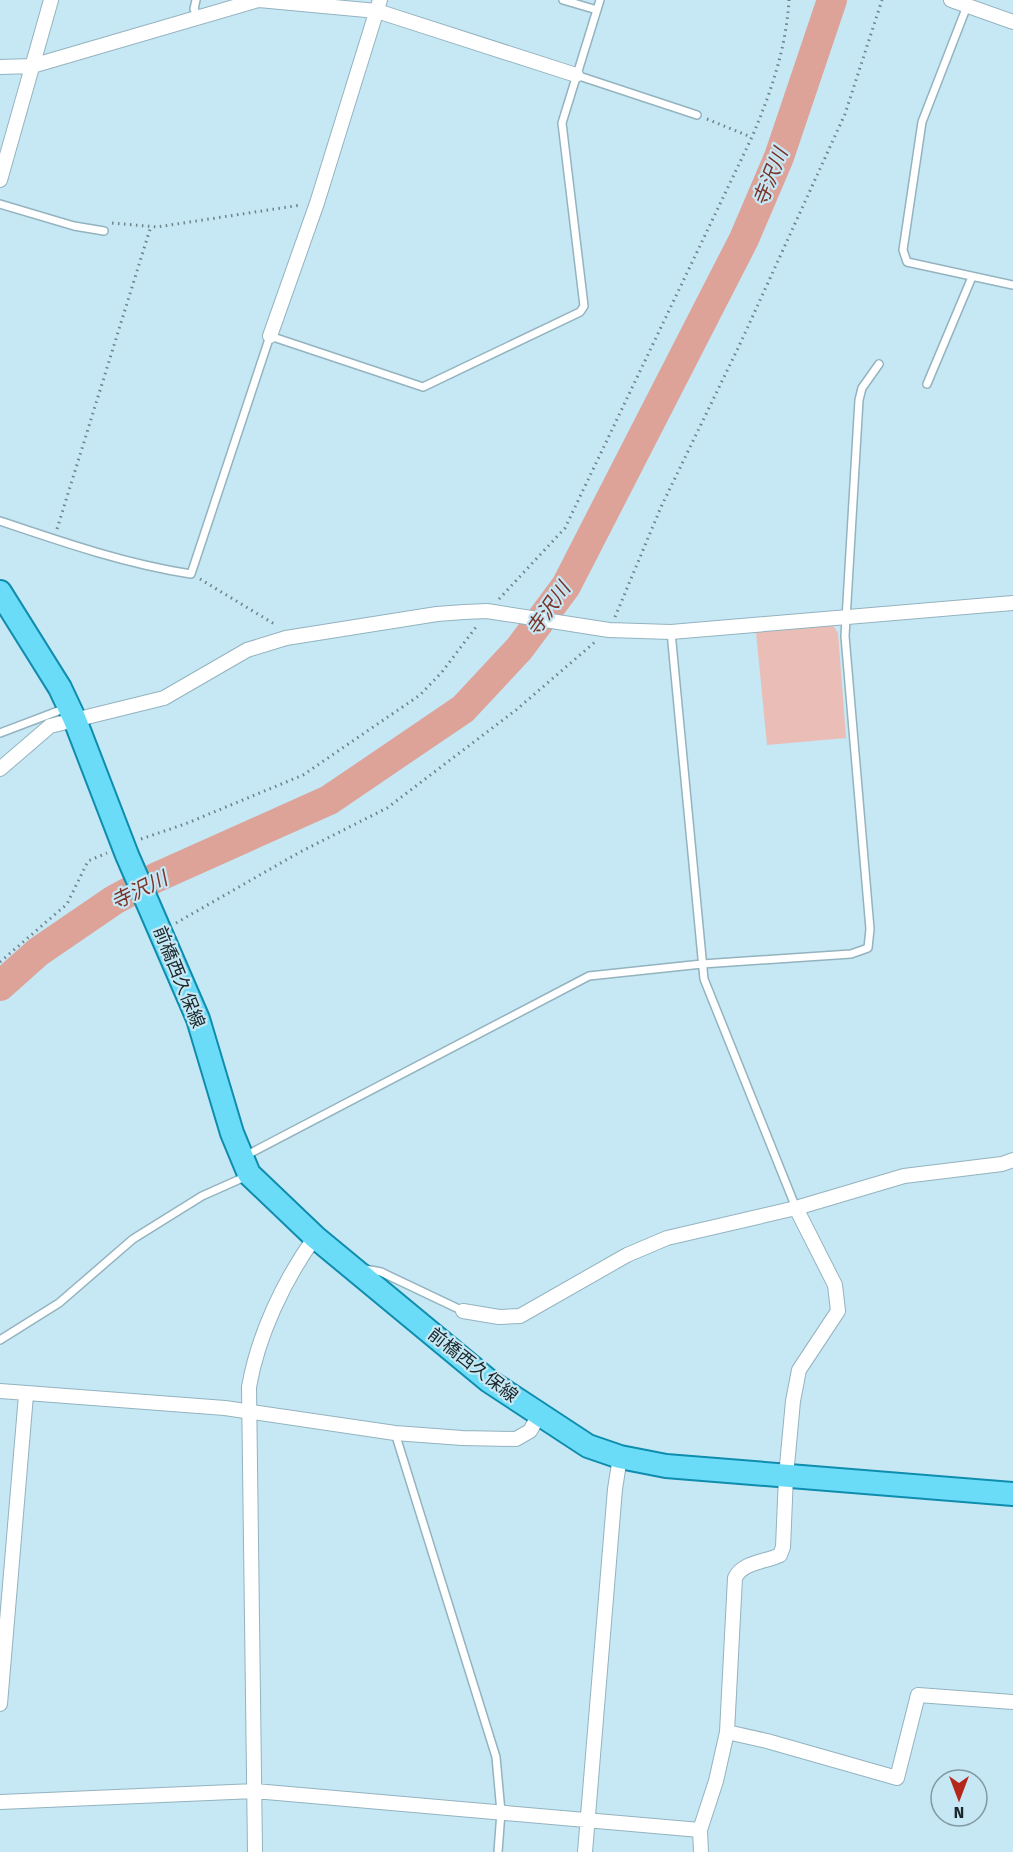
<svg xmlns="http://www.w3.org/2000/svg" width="1013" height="1852" viewBox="0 0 1013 1852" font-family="'Fira Sans','Noto Sans JP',sans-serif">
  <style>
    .green { fill: #eabeb6 }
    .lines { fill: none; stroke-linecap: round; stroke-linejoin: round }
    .river { stroke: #dda298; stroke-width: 30 }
    .lane-casing { stroke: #93b3bf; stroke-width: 10 }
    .street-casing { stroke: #93b3bf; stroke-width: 16 }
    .primary-casing { stroke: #0e8dae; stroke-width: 26 }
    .path { stroke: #6c838b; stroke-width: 3; stroke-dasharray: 1.5 4.5; stroke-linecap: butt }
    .lane { stroke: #fff; stroke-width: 7 }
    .street { stroke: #fff; stroke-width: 14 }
    .primary { stroke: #6bdcf8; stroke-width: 22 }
    .labels { text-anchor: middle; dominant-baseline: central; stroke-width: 4.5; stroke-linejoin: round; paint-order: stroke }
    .street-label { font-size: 18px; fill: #1a272b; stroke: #c6e7f4 }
    .water-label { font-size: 20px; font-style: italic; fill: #7c342a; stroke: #c6e7f4 }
  </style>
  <rect width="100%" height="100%" fill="#c6e7f4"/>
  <path class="green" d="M825 624H832L838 633 846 738 767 745 756 632Z"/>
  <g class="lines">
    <path class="river" d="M0 986 38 952 114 900 155 878 329 800 463 709 519 649 566 586 744 239 779 157 832 0"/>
    <defs>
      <path id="lane" d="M196 0 194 9 198 16
        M563 0 597 10
        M967 6 922 122 903 250 907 262 1013 285
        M576 75 697 115
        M0 204 74 226 104 231
        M927 384 972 277
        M0 521C62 542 126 564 191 574L270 336 423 387 580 312 584 306 562 123 600 0
        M671 632 704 979 796 1208
        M0 733 66 708
        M245 1156 589 976 702 964 851 954 868 948 870 929 845 636 859 400 862 388 879 364
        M365 1269 381 1272 463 1311
        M0 1340 59 1303 133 1239 202 1196 247 1176
        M395 1433 496 1757 501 1812 498 1852"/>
      <path id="street" d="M259 0 377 11 576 75
        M951 0 1013 22
        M0 67 32 66 258 0
        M0 180 51 0
        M270 336 317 203 380 0
        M0 769 50 726 164 698 247 650 286 638 437 614 464 612 487 611 609 630 671 632 1013 603
        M463 1311 499 1317 520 1316 627 1255 667 1238 796 1208 904 1176 1002 1164 1013 1160
        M0 1391 225 1408 395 1433 462 1438 516 1439 530 1431 539 1415
        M0 1704 26 1395
        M727 1732 767 1741 897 1778 918 1695 1013 1702
        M0 1802 255 1791 700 1830
        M255 1852 249 1387C258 1335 284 1280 315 1237
        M585 1852 615 1489 620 1457
        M701 1852 700 1830 716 1781 727 1732 735 1578C742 1562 766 1562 780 1555L783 1547 786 1476 793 1401 799 1370 838 1311 835 1285 796 1208"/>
      <path id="primary" d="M0 592 60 688 75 720 127 855 198 1019 232 1133 249 1174 315 1237 489 1381 588 1446 620 1457 666 1466 1013 1494"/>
    </defs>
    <use href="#lane" class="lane-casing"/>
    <use href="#street" class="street-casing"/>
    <use href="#primary" class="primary-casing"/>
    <path class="path" d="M707 119 751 137
      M112 223 157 227 301 205
      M57 529 151 226
      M200 579 276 625
      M499 599 565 528 752 137C771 92 786 49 789 0
      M615 617 661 507 740 344 845 114 882 0
      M141 839 185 824 303 775 420 695 442 672 476 627
      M176 923 300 852 387 808 516 710 595 642
      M0 962 67 904 88 861 107 853"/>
    <use href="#lane" class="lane"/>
    <use href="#street" class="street"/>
    <use href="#primary" class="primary"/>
  </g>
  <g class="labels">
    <g class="street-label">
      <text transform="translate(179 977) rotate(68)">前橋西久保線</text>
      <text transform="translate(473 1365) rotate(38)">前橋西久保線</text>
    </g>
    <g class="water-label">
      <text transform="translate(770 177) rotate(-68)">寺沢川</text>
      <text transform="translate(548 609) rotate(-55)">寺沢川</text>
      <text transform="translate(139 890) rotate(-26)">寺沢川</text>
    </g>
  </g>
  <g transform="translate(959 1798) rotate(180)"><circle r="28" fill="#c6e7f4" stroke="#819aa4" stroke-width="1.5"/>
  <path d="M0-4.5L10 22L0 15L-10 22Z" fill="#b5271a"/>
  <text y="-9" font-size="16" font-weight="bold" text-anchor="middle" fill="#1a272b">N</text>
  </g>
</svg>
